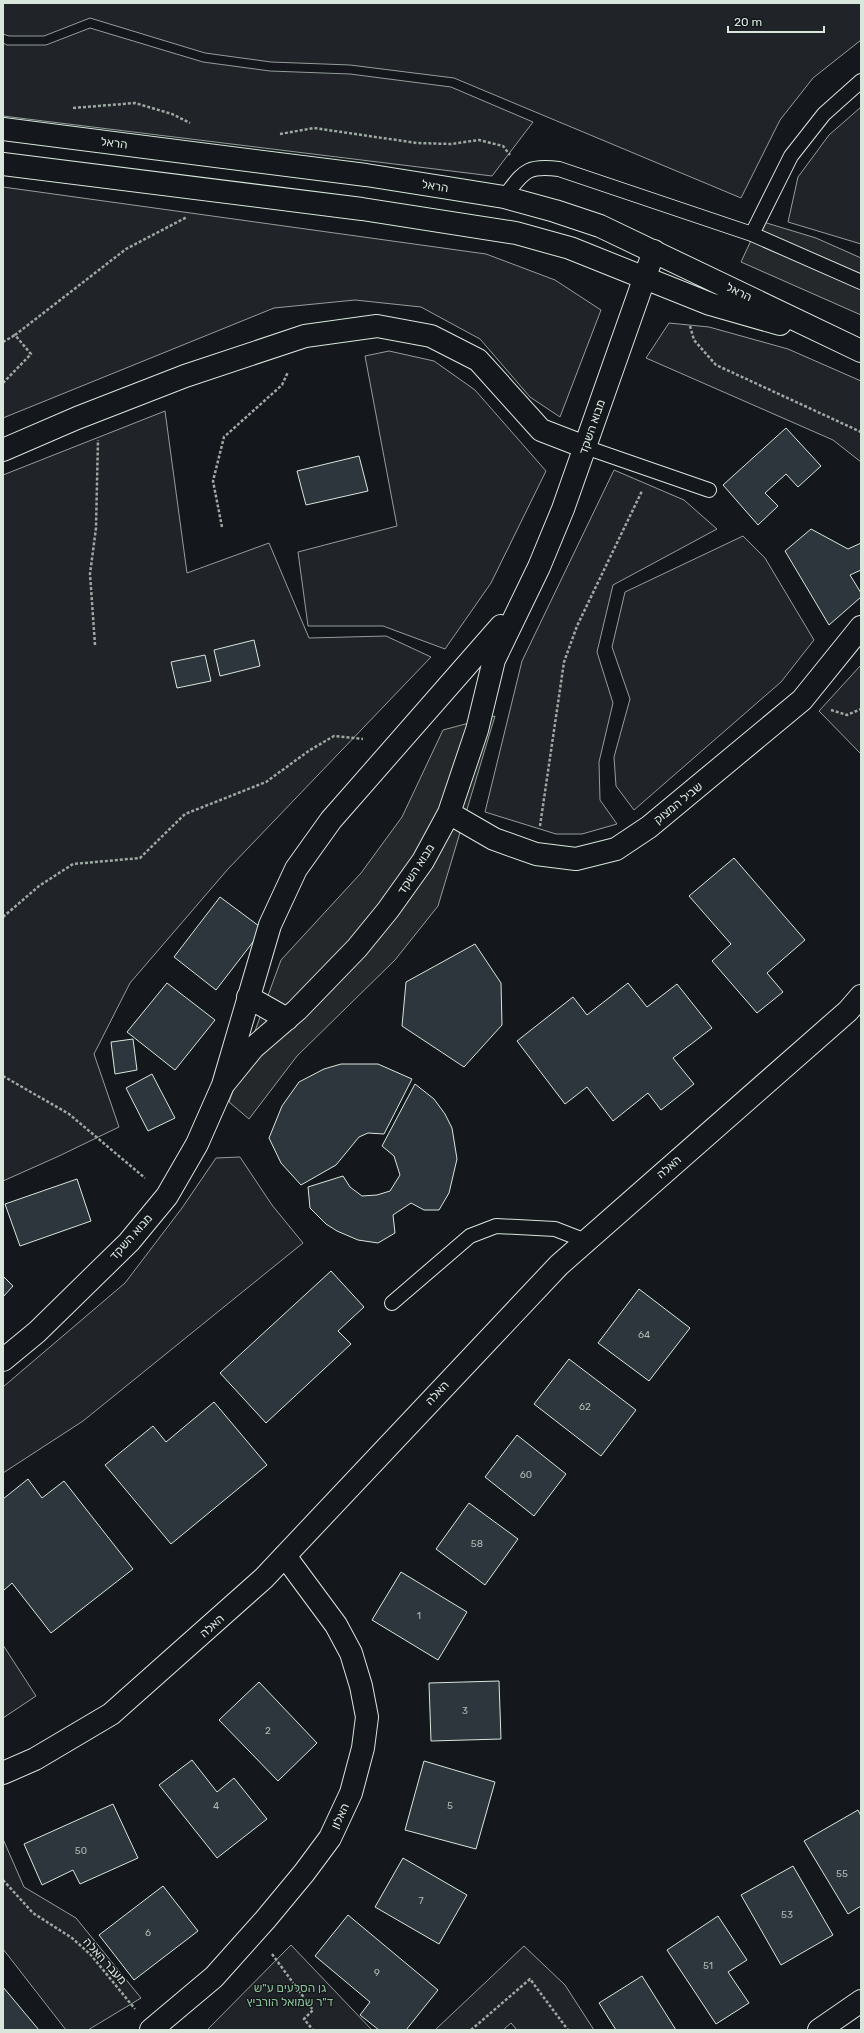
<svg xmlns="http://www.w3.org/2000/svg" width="864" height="2033" viewBox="0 0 864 2033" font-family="Rubik,'Noto Sans Hebrew',sans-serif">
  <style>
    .green { fill: #202428; stroke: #939e99 }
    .parking { fill: #24282b; stroke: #939e99 }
    .building { fill: #2c363c; stroke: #d8e6dc }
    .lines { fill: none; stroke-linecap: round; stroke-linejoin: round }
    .service-casing { stroke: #d8e6dc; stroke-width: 16 }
    .minor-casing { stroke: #d8e6dc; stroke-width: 24 }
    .tertiary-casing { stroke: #d8e6dc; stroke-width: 24 }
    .secondary-casing { stroke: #d8e6dc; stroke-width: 24 }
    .path { stroke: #9da8a2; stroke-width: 2.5; stroke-dasharray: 3 2; stroke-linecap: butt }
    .service { stroke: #14181c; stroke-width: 14 }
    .minor { stroke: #14181c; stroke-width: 22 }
    .tertiary { stroke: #14181c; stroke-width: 22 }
    .secondary { stroke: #14181c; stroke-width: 22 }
    .labels { text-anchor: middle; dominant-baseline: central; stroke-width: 3; stroke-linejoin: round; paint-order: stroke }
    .number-label { font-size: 10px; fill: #adbab4 }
    .street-label { font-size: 12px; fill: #d8e6dc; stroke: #14181c }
    .park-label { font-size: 12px; fill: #8ac095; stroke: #14181c }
  </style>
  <rect width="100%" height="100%" fill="#14181c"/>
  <path class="green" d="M3 3H861V40L813 78 780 120 741 198 454 78 350 65 271 62 205 53 90 18 44 36H9L3 34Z
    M90 28 203 62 270 71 350 74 451 87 533 122 492 176 3 116V43L7 45H46Z
    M861 107V244L788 222 798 177 829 135Z
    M3 187 486 254 555 280 601 310 560 417 530 397 480 339 421 307 355 300 274 308 3 418Z
    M669 323 709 327 788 349 861 381V462L833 440 646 358Z
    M389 351 434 361 475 390 546 471 491 583 445 649 383 626H308L298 552 397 526 365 356Z
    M165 411 187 573 269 543 309 638 386 636 431 657 228 869 130 983 94 1054 119 1127 59 1156 3 1181V475Z
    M614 470 684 500 717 529 613 585 597 652 613 703 599 762 600 800 617 824 582 834H556L485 812 522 661Z
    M743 536 765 558 814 640 781 682 634 810 616 786 614 757 630 699 612 647 625 592Z
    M861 665V754L819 711Z
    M240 1157 272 1205 303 1243 83 1421 3 1473V1387L125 1283 182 1208 216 1158Z
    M3 1645 36 1696 3 1718Z
    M3 1839 24 1887 76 1918 141 1998 88 2030H66L3 1949Z
    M291 1945 372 2030H207Z
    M524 1946 565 1985 594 2030H517L511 2023 503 2030H435Z"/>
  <path class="parking" d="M760 221 816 238 861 258V315L741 262Z
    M495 716 438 906 395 960 297 1056 249 1119 229 1102 281 960 361 873 402 817 443 730Z"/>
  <path class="building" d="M786 428 821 466 798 487 786 474 765 493 778 506 758 525 723 485Z
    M359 456 368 491 306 505 297 471Z
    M811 529 848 549 861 543V570L850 575 861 593V597L829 625 785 551Z
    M254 640 260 666 220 676 214 650Z
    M205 655 211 681 177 688 171 662Z
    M734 858 805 940 767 973 783 992 757 1013 712 961 731 944 689 896Z
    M220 897 263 929 216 990 174 957Z
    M475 944 501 983 502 1025 464 1067 402 1026 406 982Z
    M167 983 215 1020 175 1070 127 1032Z
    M628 983 647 1007 677 984 712 1028 673 1058 694 1084 661 1110 648 1093 613 1121 587 1087 565 1104 517 1041 573 997 587 1015Z
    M133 1039 137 1070 115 1074 111 1042Z
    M341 1064H378L412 1079 384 1134 368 1133 359 1137 336 1165 301 1185 281 1163 269 1138 282 1106 299 1082 324 1069Z
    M152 1074 175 1118 148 1131 126 1088Z
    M415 1084 434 1099 445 1114 452 1128 457 1159 449 1193 439 1210H424L411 1203 393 1215 395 1233 378 1243 358 1240 337 1231 326 1224 310 1208 308 1187 343 1176 350 1187 362 1196 377 1195 390 1191 400 1175 394 1156 382 1146Z
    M77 1179 91 1221 20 1246 5 1204Z
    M331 1271 364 1307 338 1331 351 1344 266 1423 220 1373Z
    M3 1276 13 1286 3 1297Z
    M639 1289 690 1328 649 1381 598 1343Z
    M569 1359 636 1410 601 1456 534 1404Z
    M214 1402 267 1465 171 1544 105 1465 153 1426 166 1442Z
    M517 1435 566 1474 534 1516 485 1477Z
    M28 1479 42 1498 64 1481 133 1569 51 1633 12 1583 3 1591V1499Z
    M469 1503 518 1539 485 1585 436 1549Z
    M401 1572 467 1612 438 1660 372 1620Z
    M499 1681 501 1739 431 1741 429 1683Z
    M259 1682 317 1743 278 1781 219 1720Z
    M192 1760 217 1792 234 1778 267 1819 217 1858 159 1785Z
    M424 1761 495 1782 476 1849 405 1830Z
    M113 1804 138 1858 80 1884 73 1870 42 1885 24 1844Z
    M858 1810 861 1816V1906L848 1914 804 1841Z
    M403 1858 467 1895 439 1944 375 1907Z
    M793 1866 833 1935 781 1965 741 1895Z
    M163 1886 198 1931 134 1980 99 1935Z
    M348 1915 438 1990 406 2030H379L360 2015 370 2002 315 1956Z
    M718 1916 747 1960 728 1972 749 2003 716 2024 667 1950Z
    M642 1976 676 2030H616L599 2003Z
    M3 1987 39 2030H3Z"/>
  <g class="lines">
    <defs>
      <path id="service" d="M504 197C524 172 525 165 559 169L752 234 861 282
        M752 234 791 156 824 114 861 81
        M585 447 709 490
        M392 1303 470 1236 496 1226 555 1229 586 1241"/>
      <path id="minor" d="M3 450 77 418 185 376 305 336 377 326 431 336 478 360 541 430 585 447
        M449 813 494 839 536 854 576 859 616 849 649 827 802 700 861 627
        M248 997 287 1019
        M223 1085 253 1048 297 1010 357 948 388 910 423 861 449 813 477 730 494 660 539 567 563 509 654 251
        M3 1360 37 1332 129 1242 167 1196 197 1144 223 1085 270 925 296 869 331 820 501 626
        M151 2030 214 1977 265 1920 304 1873 330 1838 351 1793 363 1748 367 1717 361 1686 351 1653 336 1625 285 1556
        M819 2030 861 2001"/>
      <path id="tertiary" d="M3 1773 35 1759 111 1714 264 1578 559 1265 848 1011 861 996"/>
      <path id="secondary" d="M3 129 366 175 448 188 504 197 555 211 600 226 861 351
        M3 164 362 209 516 233 570 248 710 304 780 324"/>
    </defs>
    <use href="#service" class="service-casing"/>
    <use href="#minor" class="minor-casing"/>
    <use href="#tertiary" class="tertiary-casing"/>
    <use href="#secondary" class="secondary-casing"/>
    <path class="path" d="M73 108 135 103 172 114 190 123
      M280 134 314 128 417 143 451 144 479 140 503 146 510 155
      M690 326 694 340 716 365 861 432
      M3 342 15 335
      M3 383 31 354 15 335 126 249 187 217
      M222 527 213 481 224 437 282 385 288 372
      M95 645 90 574 96 528 98 440
      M831 710 847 715 861 709
      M540 826 564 662 577 626 642 491
      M3 917 39 886 73 864 140 858 185 814 266 782 310 750 334 736 363 739
      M3 1076 69 1114 145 1178
      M3 1880 33 1913 72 1938 91 1955 135 2009
      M272 1954 313 2010 304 2019 313 2030
      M471 2030 530 1979 568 2030"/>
    <use href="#service" class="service"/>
    <use href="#minor" class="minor"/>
    <use href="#tertiary" class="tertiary"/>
    <use href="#secondary" class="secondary"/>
  </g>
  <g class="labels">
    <g class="number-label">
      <text x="644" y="1335">64</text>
      <text x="585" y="1407">62</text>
      <text x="526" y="1475">60</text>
      <text x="477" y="1544">58</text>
      <text x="419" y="1616">1</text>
      <text x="465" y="1711">3</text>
      <text x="268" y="1731">2</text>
      <text x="216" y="1806">4</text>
      <text x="450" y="1806">5</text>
      <text x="81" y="1851">50</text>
      <text x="842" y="1874">55</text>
      <text x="421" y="1901">7</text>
      <text x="787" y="1915">53</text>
      <text x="148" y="1933">6</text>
      <text x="708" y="1966">51</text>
      <text x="377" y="1973">9</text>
    </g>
    <g class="street-label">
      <text transform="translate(114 143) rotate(7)">הראל</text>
      <text transform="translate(435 186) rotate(9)">הראל</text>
      <text transform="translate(739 292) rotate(26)">הראל</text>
      <text transform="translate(592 427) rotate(-71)">מבוא השקד</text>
      <text transform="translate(678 803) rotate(-39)">שביל המצוק</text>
      <text transform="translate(416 869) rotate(-57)">מבוא השקד</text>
      <text transform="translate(669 1167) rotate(-41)">האלה</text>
      <text transform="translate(131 1237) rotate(-48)">מבוא השקד</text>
      <text transform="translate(437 1393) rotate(-47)">האלה</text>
      <text transform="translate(212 1626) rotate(-42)">האלה</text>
      <text transform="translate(340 1816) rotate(-65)">האלון</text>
      <text transform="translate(105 1961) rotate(48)">מעבר האלה</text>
    </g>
    <g class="park-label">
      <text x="290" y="1988">גן הסלעים ע"ש<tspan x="290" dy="14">ד"ר שמואל הורביץ</tspan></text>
    </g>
  </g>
  <rect width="864" height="2033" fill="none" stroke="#d8e6dc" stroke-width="8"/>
  <path d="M728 26v6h96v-6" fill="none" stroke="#d8e6dc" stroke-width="2"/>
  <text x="734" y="26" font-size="12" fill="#d8e6dc" stroke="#14181c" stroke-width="3" paint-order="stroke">20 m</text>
</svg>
